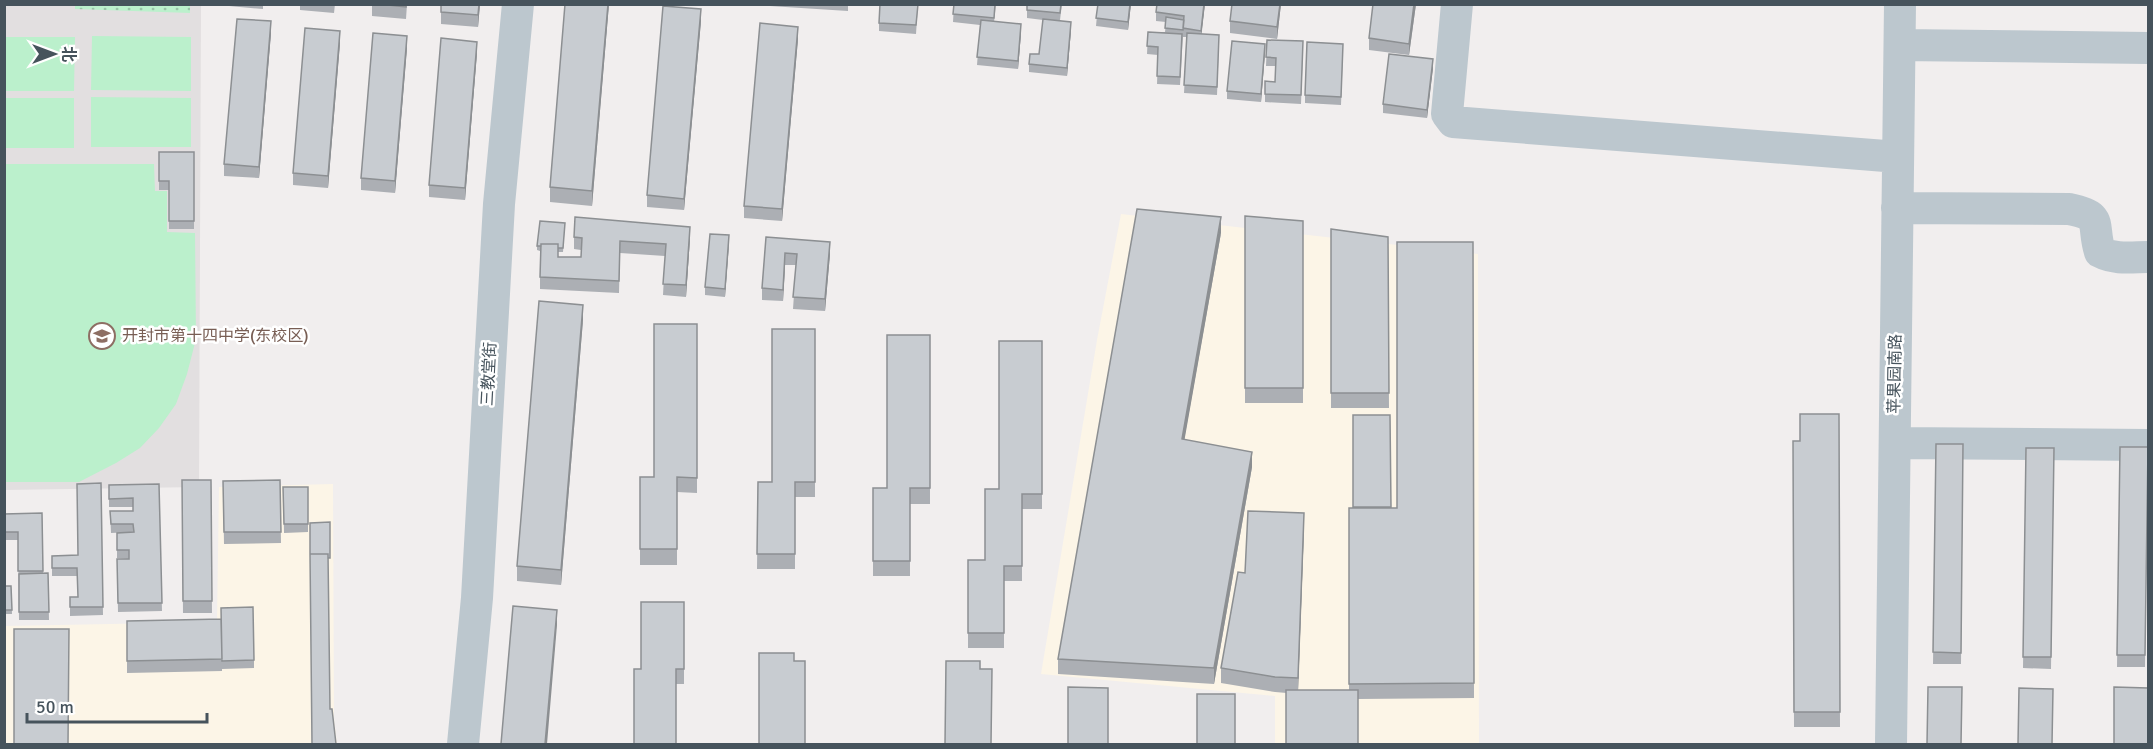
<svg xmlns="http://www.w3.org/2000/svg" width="2153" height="749" viewBox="0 0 2153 749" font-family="Signika,'Noto Sans SC',sans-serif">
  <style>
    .commercial { fill: #fcf5e7 }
    .education { fill: #e2dfe0 }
    .grass { fill: url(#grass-dots) }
    .garden { fill: #bbf0cc }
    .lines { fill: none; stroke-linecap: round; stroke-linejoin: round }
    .minor { stroke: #bcc7ce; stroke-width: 32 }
    .wall { fill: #acafb4 }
    .shaded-wall { fill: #8c8f92 }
    .building { fill: #c8ccd1; stroke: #8c8f92; stroke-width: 1.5 }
    .labels { text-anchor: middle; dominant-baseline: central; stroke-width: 5; stroke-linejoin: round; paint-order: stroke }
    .education-label { font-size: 16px; fill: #785e54; stroke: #fff; text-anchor: start }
    .street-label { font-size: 16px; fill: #46535c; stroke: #fff }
  </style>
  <defs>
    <pattern id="grass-dots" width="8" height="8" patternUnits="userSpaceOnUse" patternTransform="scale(1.5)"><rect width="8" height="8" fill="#bbf0cc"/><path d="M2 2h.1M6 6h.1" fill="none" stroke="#9ac5a9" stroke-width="1.8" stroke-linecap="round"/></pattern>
  </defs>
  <rect width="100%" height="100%" fill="#f1eeee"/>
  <path class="commercial" d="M1121 214 1478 254 1479 744H1275V696L1041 674 1097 340Z
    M333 484 334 718 337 744H5L4 626 217 622 219 487Z"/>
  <path class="education" d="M4 5H201L199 487 5 490Z"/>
  <path class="grass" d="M75 4 190 5V13L75 9Z"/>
  <path class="garden" d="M92 36 191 37V91L91 90Z
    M5 37H75L74 91H5Z
    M91 97 191 98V147H91Z
    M5 98H74V148H5Z
    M5 164H154L155 191H167V232L195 233 196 339 187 374 176 404 159 428 140 448 116 463 79 482H5Z"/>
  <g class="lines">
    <path class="minor" d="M1457 4 1447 114 1453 122 1898 157
      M1900 45 2148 48
      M1897 208 2069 209C2105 216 2091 224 2100 252 2115 260 2133 257 2148 257
      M1895 443 2148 445
      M463 744 477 598 499 204 518 4
      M1891 744 1900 4"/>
  </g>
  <path class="wall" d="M229 4H263V9L229 6Z
    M300 4H335L334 13 300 10Z
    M372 4H407L406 19 372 16Z
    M441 4H480L478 27 441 24Z
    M609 4 592 206 550 202V187Z
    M753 4H848V11L753 5Z
    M918 4 916 34 879 31V23Z
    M954 4H996L994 22 1021 33 1018 69 977 65 980 25 953 22Z
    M1027 4H1062L1060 20 1071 30 1067 76 1029 72V64L1039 54 1043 20 1027 18Z
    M1098 4H1131L1128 30 1096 26Z
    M1205 4 1201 34 1219 43 1217 95 1184 93 1187 37H1183V35L1180 85 1157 84 1158 55 1147 54 1148 32H1165L1166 22 1156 21V12Z
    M1281 4 1277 39 1230 33V21Z
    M1416 4 1409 55 1369 50V38Z
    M701 21 684 210 647 207V195Z
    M271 33 259 178 224 176V164Z
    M798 39 782 221 744 218V206Z
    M1267 40 1303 50 1301 104 1265 102V81L1275 82 1276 66H1266Z
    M340 43 328 188 293 185V173Z
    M407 48 395 193 361 190V178Z
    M1265 52 1261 102 1227 99V91Z
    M1343 52 1341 105 1305 103V95Z
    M477 53 465 200 429 197V185Z
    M1433 68 1427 118 1383 113V104Z
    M159 152H194V229H169V190H159Z
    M1245 216 1303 221V403H1245Z
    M565 223 563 252H558V257H581V250L574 249V237L690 238 686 297 663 295 665 256 620 253 619 293 540 289V251L537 250V246Z
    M1331 229 1388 237 1389 408H1331Z
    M1221 233 1184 440 1252 467 1214 684 1058 674V659Z
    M766 237 830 254 825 311 793 309 796 265H785L783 301 762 300V288Z
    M1473 242 1474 698 1358 699 1275 692 1221 683V668L1245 573 1304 528 1298 690H1349V508H1353V415H1390L1391 508H1397Z
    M729 243 725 297 705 295V287Z
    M583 320 561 585 517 581V566Z
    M697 324V493L677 492V565H640V477H654Z
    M815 329V497H795V569H757L758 482H772Z
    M930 335V504H910V576H873V488H887Z
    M1042 341V509H1022V581H1004V648H968V560H985L999 489Z
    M1839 414 1840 727H1794L1793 441H1800Z
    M1936 444H1963L1961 664H1933Z
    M2120 447H2148L2145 667H2117Z
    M2026 448H2054L2051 669 2023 668Z
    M182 480H211L212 613H183Z
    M280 480 281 543 224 544 223 481Z
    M101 483 103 615 70 616V597H78L77 576H52V556L78 555Z
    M159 484 162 611 118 612 117 559 129 558H117V533L133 532 111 533 110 511H133V507H109V485Z
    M283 487H308V532L284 533Z
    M42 513 43 574 48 573 49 620H19L18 540H4V514Z
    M4 586H11L12 614H4Z
    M684 602V684H676L641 669Z
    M127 621 254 660V668L222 669V671L127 673Z"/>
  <path class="shaded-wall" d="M479 4H480L478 27V15Z
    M608 4H609L592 206V191Z
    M1130 4H1131L1128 30V22Z
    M1204 4H1205L1201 39V31Z
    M1280 4H1281L1277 39V27Z
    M1414 4H1416L1409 55V44Z
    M701 9V21L684 210V199Z
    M271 21V33L259 178V167Z
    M1071 22V30L1067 76V68Z
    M1021 24V33L1018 69V61Z
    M798 27V39L782 221V209Z
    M340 31V43L328 188V176Z
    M407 36V48L395 193V181Z
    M477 42V53L465 200V188Z
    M1265 44V52L1261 102V94Z
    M1433 59V68L1427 118V110Z
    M1221 217V233L1182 454V439Z
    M690 227V238L686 297V285Z
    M729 235V243L725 297V289Z
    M830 242V254L825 311V299Z
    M785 253V265L783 301V290Z
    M583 305V320L561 585V570Z
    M1252 452V467L1214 684V668Z
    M1304 513V528L1298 693V678Z
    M557 610V625L547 744H545Z"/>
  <path class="building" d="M378 4H406V7Z
    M441 4H479L478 15 441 12Z
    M565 4H608L592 191 550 187Z
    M880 4H918L916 25 879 23Z
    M954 4H995L994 18 953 14Z
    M1027 4H1061L1060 13 1027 10Z
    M1098 4H1130L1128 22 1096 18Z
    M1157 4H1204L1201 31 1183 28 1184 16 1156 12Z
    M1232 4H1280L1277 27 1230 21Z
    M1373 4H1414L1409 44 1369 38Z
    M663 6 701 9 684 199 647 195Z
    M1166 17 1184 20 1183 30 1165 28Z
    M237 19 271 21 259 167 224 164Z
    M1043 19 1071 22 1067 68 1029 64 1030 54H1039Z
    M981 20 1021 24 1018 61 977 57Z
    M760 23 798 27 782 209 744 206Z
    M305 28 340 31 328 176 293 173Z
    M1148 32 1182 34 1180 77 1157 76 1158 47 1147 46Z
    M373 33 407 36 395 181 361 178Z
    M1187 33 1219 35 1217 87 1184 85Z
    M441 38 477 42 465 188 429 185Z
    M1267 40 1303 41 1301 95 1265 94V81L1275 82 1276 58 1266 57Z
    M1232 41 1265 44 1261 94 1227 91Z
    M1307 42 1343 44 1341 97 1305 95Z
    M1389 54 1433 59 1427 110 1383 104Z
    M159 152H194V221H169V181H159Z
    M1137 209 1221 217 1182 439 1252 452 1214 668 1058 659Z
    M1245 216 1303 221V388H1245Z
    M575 217 690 227 686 285 663 284 666 244 620 241 619 281 540 277 541 244H558V257H581L582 238 574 237Z
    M540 221 565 223 563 248H558V244H541V246H537Z
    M1331 229 1388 237 1389 393H1331Z
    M710 234 729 235 725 289 705 287Z
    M766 237 830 242 825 299 793 297 797 254 785 253 783 290 762 288Z
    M1397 242H1473L1474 683 1349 684V508H1397Z
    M539 301 583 305 561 570 517 566Z
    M654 324H697V478L677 477V549H640V477H654Z
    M772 329H815V482H795V554H757L758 482H772Z
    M887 335H930V488H910V561H873V488H887Z
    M999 341H1042V494H1022V566H1004V633H968V560H985V489H999Z
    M1800 414H1839L1840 712H1794L1793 441H1800Z
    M1353 415H1390L1391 507H1353Z
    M1936 444H1963L1961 653 1933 652Z
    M2120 447H2148L2145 655H2117Z
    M2026 448H2054L2051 657H2023Z
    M182 480H211L212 601H183Z
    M280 480 281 532H224L223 481Z
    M101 483 103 607H70V597H78L77 568H52V556L78 555 77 484Z
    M159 484 162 603H118L117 559H129V550H117V533L134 532 133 524H111L110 511H133V498L109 499V485Z
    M283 487H308V524H284Z
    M1248 511 1304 513 1298 678 1275 677 1221 668 1238 572 1245 573Z
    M42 513 43 571H18V532H4V514Z
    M330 522V558H328V554H310V523Z
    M310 554H328L330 709H332L336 744H312Z
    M48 573 49 612H19V574Z
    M4 586H11L12 610H4Z
    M641 602H684V669H676V744H634V669H641Z
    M513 606 557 610 545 744H501Z
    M253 607 254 660 222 661 221 608Z
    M221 619 222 659 127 661V621Z
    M14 629H69L68 744H14Z
    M759 653H794V661H805V744H759Z
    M946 661H980V669H992L991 744H945Z
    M1068 687 1108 688V744H1068Z
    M1928 687H1962L1961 744H1927Z
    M2114 687 2148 688V744H2114Z
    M2019 688 2053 689 2052 744H2018Z
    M1286 690H1358V744H1286Z
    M1197 694H1235V744H1197Z"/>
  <defs>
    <symbol id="school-ring" viewBox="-11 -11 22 22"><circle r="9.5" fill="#fff" stroke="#8d6e63" stroke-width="1.5"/><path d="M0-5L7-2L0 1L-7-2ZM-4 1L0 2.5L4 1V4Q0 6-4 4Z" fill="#8d6e63"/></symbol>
  </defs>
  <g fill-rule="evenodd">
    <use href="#school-ring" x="87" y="321" width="30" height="30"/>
  </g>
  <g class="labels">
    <g class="education-label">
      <text x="122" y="336">开封市第十四中学(东校区)</text>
    </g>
    <g class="street-label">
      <text transform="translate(489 374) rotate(-87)">三教堂街</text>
      <text transform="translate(1895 374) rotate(-89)">苹果园南路</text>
    </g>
  </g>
  <rect width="2153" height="749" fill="none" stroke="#46535c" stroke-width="12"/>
  <g transform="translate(54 54) rotate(90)" stroke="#ffffff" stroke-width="4.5" paint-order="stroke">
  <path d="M0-4.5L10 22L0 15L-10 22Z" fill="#46535c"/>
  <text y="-9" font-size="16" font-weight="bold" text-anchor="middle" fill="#46535c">北</text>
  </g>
  <path d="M27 713v9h180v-9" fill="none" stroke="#46535c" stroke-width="3"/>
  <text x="36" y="713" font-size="18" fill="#46535c" stroke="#ffffff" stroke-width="4.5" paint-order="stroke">50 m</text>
</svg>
